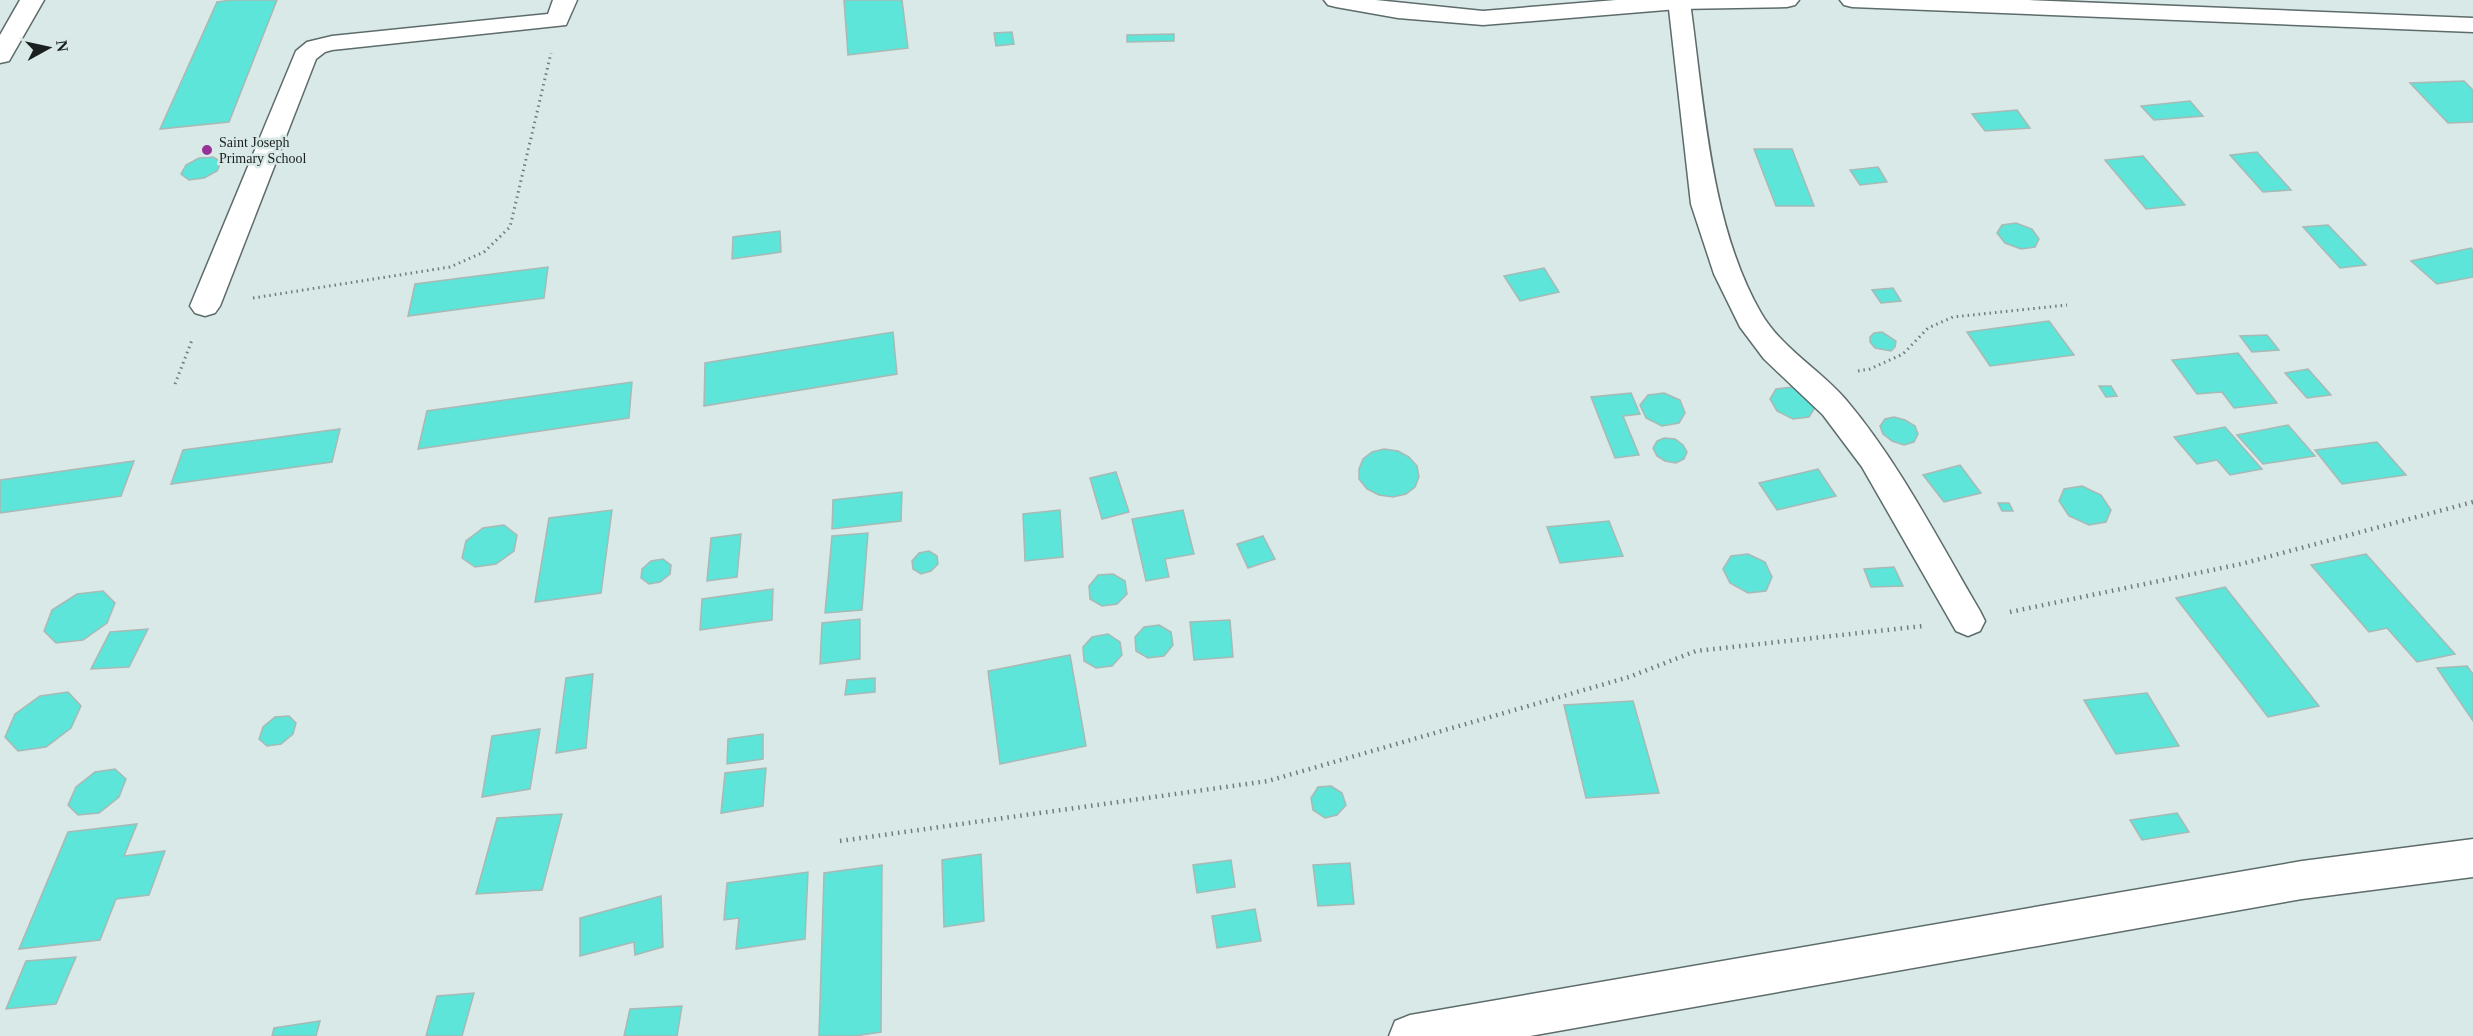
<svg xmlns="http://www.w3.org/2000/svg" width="2473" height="1036" viewBox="0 0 2473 1036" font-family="'Times New Roman',serif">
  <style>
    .building { fill: #5ce5d8; stroke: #a8b9b6; stroke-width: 1.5 }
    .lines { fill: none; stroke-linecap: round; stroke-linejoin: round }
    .street-casing { stroke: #5d6c6a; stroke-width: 3 }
    .secondary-casing { stroke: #5d6c6a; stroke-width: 3 }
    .path-far1 { stroke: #727d7b; stroke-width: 3; stroke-dasharray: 1.5 4; stroke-linecap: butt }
    .path { stroke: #727d7b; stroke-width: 4.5; stroke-dasharray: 1.5 5; stroke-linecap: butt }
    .street { fill: #fff; fill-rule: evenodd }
    .secondary { fill: #fff; fill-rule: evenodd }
    .poi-dot { fill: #963399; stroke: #d8e9e7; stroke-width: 2 }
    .labels { text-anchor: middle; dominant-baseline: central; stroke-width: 5; stroke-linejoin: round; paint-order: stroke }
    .far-poi-label { font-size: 14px; fill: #1a201f; stroke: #d8e9e7; text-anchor: start }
  </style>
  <rect width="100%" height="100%" fill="#d8e9e7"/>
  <path class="building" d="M232 0H277L229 122 160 129 217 2Z
    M844 0H902L908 48 848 55Z
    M1012 32 1014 44 996 46 994 33Z
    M1174 34V41L1127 42V35Z
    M2464 81 2473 90V122L2448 123 2410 83Z
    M2190 101 2203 116 2154 120 2141 106Z
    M2017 110 2030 128 1985 131 1972 114Z
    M1754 149H1792L1814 206H1776Z
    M2257 152 2291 190 2263 192 2230 155Z
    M2143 156 2185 205 2146 209 2105 160Z
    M213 157 221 162 217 171 204 178 189 180 181 174 186 165 199 158Z
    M1878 167 1887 182 1860 185 1850 170Z
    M2016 223 2032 229 2039 239 2035 247 2021 249 2005 243 1997 233 2002 225Z
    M2328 225 2366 265 2340 268 2303 227Z
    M780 231 781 252 732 259 733 237Z
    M2471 248 2473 250V277L2437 284 2411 261Z
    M548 267 544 298 408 316 415 284Z
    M1544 268 1559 292 1520 301 1504 276Z
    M1893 288 1901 301 1881 303 1872 290Z
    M2049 321 2074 355 1990 366 1967 332Z
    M893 332 897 374 704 406 705 363Z
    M1882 332 1896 341 1895 347 1891 351 1875 348 1870 342V337L1874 333Z
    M2267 335 2279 350 2252 352 2240 336Z
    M2238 353 2277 403 2234 408 2222 392 2197 394 2172 360Z
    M2308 369 2331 395 2307 398 2285 373Z
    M632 382 629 418 418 449 427 411Z
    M2099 386H2111L2117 396 2106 397Z
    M1792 387 1809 394 1816 406 1809 417 1793 419 1777 411 1770 399 1776 389Z
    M1631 393 1640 414 1623 416 1639 455 1615 458 1591 397Z
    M1664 393 1680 400 1685 413 1679 423 1662 426 1646 418 1640 405 1648 395Z
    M1894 417 1905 420 1915 426 1918 434 1914 442 1904 445 1892 441 1883 434 1880 426 1885 419Z
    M2288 425 2315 456 2263 464 2237 435Z
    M2225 427 2262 469 2230 475 2217 460 2197 464 2174 437Z
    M340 429 332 462 171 484 183 450Z
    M1664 438 1675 439 1683 445 1687 452 1684 459 1676 463 1665 461 1657 456 1653 448 1657 441Z
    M2377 442 2406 475 2342 484 2315 450Z
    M1384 449 1398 451 1409 457 1417 466 1419 477 1415 487 1406 494 1393 497 1379 495 1367 489 1359 479V469L1363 459 1372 452Z
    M134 461 121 496 0 513V480Z
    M1960 465 1981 493 1944 502 1923 475Z
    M1818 469 1836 496 1777 510 1759 483Z
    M1116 472 1129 512 1102 519 1090 478Z
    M2082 486 2101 495 2111 510 2106 522 2089 525 2069 516 2059 501 2064 489Z
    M902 492 901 521 832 529 833 500Z
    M1998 503H2009L2013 511H2002Z
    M612 510 601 593 535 602 549 518Z
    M1060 510 1063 557 1025 561 1023 514Z
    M1183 510 1194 554 1165 559 1169 577 1146 581 1132 519Z
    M1609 521 1623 556 1560 563 1547 527Z
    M504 525 517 535 514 551 496 564 475 567 462 558 466 541 483 528Z
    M868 533 862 610 825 613 832 536Z
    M741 534 737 577 707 581 711 538Z
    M1263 536 1275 559 1248 568 1237 544Z
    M929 551 937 556 938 564 931 571 921 574 913 569 912 561 919 553Z
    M1748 554 1765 562 1772 577 1766 591 1748 593 1730 583 1723 569 1731 556Z
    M2366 554 2455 654 2417 662 2387 628 2369 632 2311 565Z
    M663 559 671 565 670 574 660 582 649 584 641 578 642 569 651 561Z
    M1894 567 1903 586 1871 587 1864 569Z
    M1113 574 1125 581 1127 594 1117 604 1102 606 1090 599 1089 586 1098 575Z
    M2225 587 2319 706 2268 717 2176 598Z
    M773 589 772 620 700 630 702 599Z
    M103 591 115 603 107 623 83 640 56 643 44 631 52 610 77 594Z
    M860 619V659L820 664 822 623Z
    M1230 620 1233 657 1194 660 1190 622Z
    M1159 625 1171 632 1173 645 1164 656 1148 658 1136 651 1135 637 1144 627Z
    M148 629 129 667 91 669 110 632Z
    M1108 634 1120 642 1122 655 1112 666 1096 668 1084 661 1083 647 1092 637Z
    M1070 655 1086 746 1000 764 988 671Z
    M2467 666 2473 674V721L2437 668Z
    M593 674 586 748 556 753 566 678Z
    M875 678V692L845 695 847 680Z
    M68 692 81 706 71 728 46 747 18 751 5 737 15 714 40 696Z
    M2147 693 2179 746 2116 754 2084 700Z
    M1633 701 1659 793 1586 798 1564 705Z
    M289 716 296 723 293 734 281 744 267 746 259 739 263 727 275 717Z
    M540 729 530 789 482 797 492 736Z
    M763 734V759L727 764 728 739Z
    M766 768 763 806 721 813 725 773Z
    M115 769 126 779 119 797 99 813 78 815 68 805 76 787 95 772Z
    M1331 786 1342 793 1346 805 1337 815 1325 818 1313 810 1311 798 1318 787Z
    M2177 813 2189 832 2142 840 2130 820Z
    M562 814 542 890 476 894 497 818Z
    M137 824 124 856 165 851 149 895 116 899 100 940 19 949 68 832Z
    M981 854 984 921 944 927 942 860Z
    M1231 860 1235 887 1197 893 1193 865Z
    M1350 863 1354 904 1318 906 1313 865Z
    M882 865 881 1032 855 1036H819L824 873Z
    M808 872 805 939 736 949 739 918 724 920 727 883Z
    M661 896 663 947 635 955 634 942 580 956V918Z
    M1255 909 1261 941 1217 948 1212 916Z
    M76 957 56 1004 6 1009 26 961Z
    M474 993 462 1036H426L437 996Z
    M682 1006 677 1036H624L630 1009Z
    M320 1021 316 1036H272L274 1028Z"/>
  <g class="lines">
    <defs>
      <path id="street" d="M20 0H44L9 61 0 63V35Z
        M553 0H577L566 25 332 50 325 52 316 59 220 306 215 313 205 316 195 313 190 306 296 51 307 42 332 36 548 14Z
        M1668 0H1688L1690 2C1704 102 1710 225 1761 313 1782 349 1821 370 1847 401 1900 464 1938 540 1980 611L1985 621 1980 631 1968 636 1956 631 1862 467 1823 415 1764 359 1740 327 1714 274 1691 204Z
        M2473 839V877L2302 899 1530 1036H1389L1395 1021 1410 1015 2302 861Z"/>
      <path id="secondary" d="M1324 0H1376L1483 11 1616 0H1799L1795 5 1787 7 1678 9 1483 25 1398 18 1336 7 1328 5Z
        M1840 0H2028L2473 18V32L1852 7 1844 5Z"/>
    </defs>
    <use href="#street" class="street-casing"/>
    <use href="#secondary" class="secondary-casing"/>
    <path class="path-far1" d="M253 298 450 267 484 252 510 227 551 53
      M1858 371 1870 369 1903 354 1928 328 1953 317 2067 305
      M175 384 192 340"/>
    <path class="path" d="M2010 612 2241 564 2473 502
      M840 841 1268 781 1629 677 1696 651 1923 626"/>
    <use href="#street" class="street"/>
    <use href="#secondary" class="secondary"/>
  </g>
  <circle class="poi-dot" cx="207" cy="150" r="6"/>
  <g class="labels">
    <g class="far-poi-label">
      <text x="219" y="142">Saint Joseph<tspan x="219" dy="16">Primary School</tspan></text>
    </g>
  </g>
  <g transform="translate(48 48) rotate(82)" stroke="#d8e9e7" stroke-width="4.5" paint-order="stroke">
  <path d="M0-4.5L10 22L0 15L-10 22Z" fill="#1a201f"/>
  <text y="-9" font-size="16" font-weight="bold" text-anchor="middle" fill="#1a201f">N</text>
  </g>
</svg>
